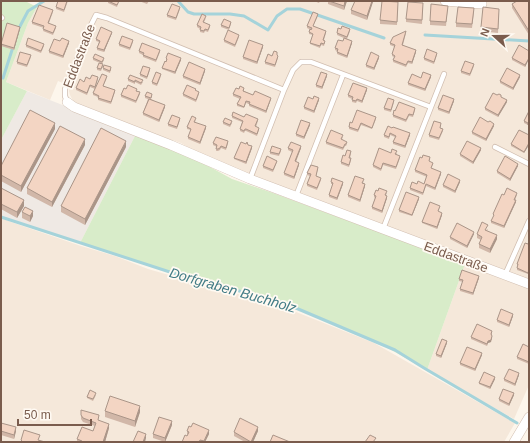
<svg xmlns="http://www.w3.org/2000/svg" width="530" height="443" viewBox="0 0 530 443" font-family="Arial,sans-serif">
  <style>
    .residential { fill: #f5e8da }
    .industrial { fill: #efe9e4 }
    .green { fill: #d8ecc9 }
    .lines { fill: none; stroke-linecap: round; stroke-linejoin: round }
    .stream { stroke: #a5d3da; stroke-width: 3 }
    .lane-casing { stroke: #d1beb0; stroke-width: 6 }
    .street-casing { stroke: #d1beb0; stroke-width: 10 }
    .lane { stroke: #fff; stroke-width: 4.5 }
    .street { stroke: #fff; stroke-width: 9 }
    .wall { fill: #d1b7a8 }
    .shaded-wall { fill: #aa9588 }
    .building { fill: #f3d5c3; stroke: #aa9588 }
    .labels { text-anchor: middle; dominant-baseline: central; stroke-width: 3.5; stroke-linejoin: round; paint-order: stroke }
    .street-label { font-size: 13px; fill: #7a5c4d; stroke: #fffaf3 }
    .water-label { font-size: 14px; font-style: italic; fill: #437c86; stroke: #fffaf3 }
  </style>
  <rect width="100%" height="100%" fill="#fdf6ec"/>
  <path class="residential" d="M40 1H529V280L284 188 194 151 181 143 158 135 73 101 70 95 69 91 70 86 58 81 50 100 6 82 28 23Z
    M1 218 11 222 81 246 115 256 148 269 218 289 276 304 374 343 515 423 504 442H428L426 441 425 442H1Z
    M465 264 529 288V385L514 419 427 370Z"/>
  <path class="industrial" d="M27 91 136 134 80 243 1 217V140Z"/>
  <path class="green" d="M1 1H25L37 7 28 23 6 82 27 91 1 140Z
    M136 134 179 150 232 179 273 193 465 264 427 370 377 342 277 301 176 274 80 243Z"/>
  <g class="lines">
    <path class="stream" d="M178 1 188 12 194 14H230L244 16 268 30 277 16 287 9H300L384 38
      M18 30 28 11 44 1
      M425 35 529 41
      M1 77 3 78 13 47
      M1 217 176 274 284 303 395 350 424 368 517 423"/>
    <defs>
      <path id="lane" d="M1 17 2 18
        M67 102 65 96V89L90 27 96 15 107 18 284 90
        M495 147 529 164
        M250 179 284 90 293 70 301 62H311L431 107
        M296 196 343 75
        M383 229 444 74
        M505 275 529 221"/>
      <path id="street" d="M445 1 482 4
        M67 102 74 107 171 145 250 179 529 284
        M514 442 529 417"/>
    </defs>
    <use href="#lane" class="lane-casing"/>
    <use href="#street" class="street-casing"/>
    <use href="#lane" class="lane"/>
    <use href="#street" class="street"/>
  </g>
  <path class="wall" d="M68 1 64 12 56 9V7Z
    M108 1H119L117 7 108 3Z
    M139 1H149L147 4Z
    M314 1H320L319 3Z
    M328 1H347L344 10 328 4Z
    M373 1 367 20 351 14V10Z
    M529 1V35L512 8V4Z
    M398 6 397 25 380 24V20Z
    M448 6 446 26 430 25V21Z
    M423 7 422 24 406 22V19Z
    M180 9 176 20 167 17V15Z
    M53 12 49 23 56 28 53 35 43 31 44 28 32 24V22Z
    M474 12 472 28 456 27V23Z
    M499 13 498 33 481 31V27Z
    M318 16 313 26 326 33 324 40 325 42 324 46 321 45 320 48 310 44V43L313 35 309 34V32L311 30 307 28V26Z
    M206 18 204 22 210 27 208 32 205 31 204 33 200 32V29L197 27V25Z
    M231 24 229 30 221 27V25Z
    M20 29 14 50 1 46V44Z
    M350 31 347 39 352 43 347 58 337 54V51L335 50V48L346 39 337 35V33Z
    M112 33 104 52 97 50V48L99 42 96 41V39Z
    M406 33 403 45 416 52 412 64 408 63 406 67 393 62 394 57 392 56V54L395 47 390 45V43Z
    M239 37 235 47 224 42V40Z
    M60 41 69 43 63 58 49 53V51Z
    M133 42 130 50 119 46V44Z
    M26 45 44 46 41 53 26 47Z
    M263 47 257 64 243 59V57Z
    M139 51 160 52 156 62 143 57V55L139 53Z
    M529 51V59L525 67 512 60V58Z
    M277 54V55L278 58 275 67 265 64V62L272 56Z
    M437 55 434 64 424 60V58Z
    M31 57 27 67 17 64V62Z
    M93 58 104 60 102 64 103 66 101 71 97 70V68L100 63 93 60Z
    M166 58 181 60 175 74 162 69V68L167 61 166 60Z
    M379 58 374 70 366 67V65Z
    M474 66 470 76 461 73V71Z
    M103 68 111 69 110 73 103 70Z
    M150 70 147 79 140 76V74Z
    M205 71 200 85 183 78V76Z
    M161 76 157 86 152 84V82Z
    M327 76 322 89 316 87V85Z
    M431 77 425 91 408 85V83Z
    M520 77 513 90 500 83V81Z
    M107 78 103 86 115 92 111 104 98 100V97L93 95V93Z
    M90 79H98L95 89 90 87 87 95 76 90V88L84 82Z
    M128 79 143 82 141 85 135 82V84L128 81Z
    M126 89 137 91 140 94 136 103 121 97V95Z
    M239 89 244 90V91L253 95 271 99 266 113 249 106V104L246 103 244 108 237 106V104L240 99 233 96V94Z
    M367 90 362 103 357 101 356 103 352 102V99L348 97V95Z
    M196 91 199 94 196 102 183 96V94Z
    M145 96H152L151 99 165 107 159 122 143 115V113L148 99 145 98Z
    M313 99 319 100 314 113 304 109V107Z
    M454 101 449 114 438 110V108Z
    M394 102 391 112 384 110V108Z
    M507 102 498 117 485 110V108Z
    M415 110 413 117 409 116 406 122 393 117V115L395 111Z
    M529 111V127H528V125L524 123V121Z
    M232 116 244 117 258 121 256 127 259 130 257 136 246 131H245L244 133 240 131V129L242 122 232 118Z
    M376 119 372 129 361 125 358 132 349 129V127L352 123Z
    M180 120 177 129 168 126V124Z
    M196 120 195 122 206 128 200 144 188 139V137L191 130 187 129V127Z
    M223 122 232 123 230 127 223 124Z
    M310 125 304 139 296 136V134Z
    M441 125 440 129 443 131 439 140 429 137V135Z
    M494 126 486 141 472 134V132Z
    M392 128 410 135 405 148 393 144V142L395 137 390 135 389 139 384 137V135Z
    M55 129 21 192 1 181V166Z
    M529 135V145L524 153 511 146V144Z
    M343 137 342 139 347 144 346 146H345L343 150 326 144V142Z
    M213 143H228L226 150 221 148 220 150 218 151H216L217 147 213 145Z
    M85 145 52 207 27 194V188Z
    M248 145 252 148 246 164 234 159V158Z
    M126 147 85 225 61 212V206Z
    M288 148H301L296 162 299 165 294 179 284 175V173L292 152 288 150Z
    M481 150 473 164 460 156V154Z
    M281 151 279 156 270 154V152Z
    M351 153 350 158 351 160 349 167 341 164V162L345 156Z
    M391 153H397L396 155 400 158 396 169 383 165 381 171 373 167V165Z
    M422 158 430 159 429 161 433 164 431 168 441 174 435 190 426 186 423 195 410 190V188L417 184H424L427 177 415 172V170Z
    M277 162 273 172 263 168V166Z
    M518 166 510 181 497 173V171Z
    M318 169 316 176 321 180 317 190 307 186V184L310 176 307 175V173Z
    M364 181 363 183 365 186 360 202 348 197V195Z
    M331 182 343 184 337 200 329 197V195L333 184H331Z
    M460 182 455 193 443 187V185Z
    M1 188 24 206 17 218 1 209Z
    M387 193 386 195 387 198 382 213 372 209V207L375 198 374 197V195Z
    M504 195H517L515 200 516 202 504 228 491 223V221L494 216 493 214Z
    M419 199 412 216 399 212V210Z
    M440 208 438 211 442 215 437 229 422 223V222Z
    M22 212 33 216 30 222 22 218Z
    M488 229 487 231 497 239 490 253 479 248V244L481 240 477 238V234Z
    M474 234 467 248 450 239V237Z
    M529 241V271L528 274 517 270V268L518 266 517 264 528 244Z
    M479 278 473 295 460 291V289L463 282 459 281V279Z
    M513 316 509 327 497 322V320Z
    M492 333V338L491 342 488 343 487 346 471 339V337Z
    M447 343 441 358 436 356V354Z
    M529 347V364L517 359V357Z
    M482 355 475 371 460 365V363Z
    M519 375 515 386 504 381V379Z
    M495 379 490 389 479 384V383Z
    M96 395 93 401 87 398V397Z
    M514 395 509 406 499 401V399Z
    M81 410 109 428 105 442H77V439L93 431 95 426 83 422 81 419Z
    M105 411 140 412 135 427 105 417Z
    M1 423 16 431 14 439 1 435Z
    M172 425 165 442 153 438V434Z
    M187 431 209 434 205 442H182L188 435 187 434Z
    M258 431 253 442H245L234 436V432Z"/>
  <path class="shaded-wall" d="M345 1H347L344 10V6Z
    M372 1H373V2L367 20V16Z
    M20 27V29L14 50V48Z
    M112 32V33L104 52V50Z
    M69 41V43L63 58V56Z
    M352 41V43L347 58V56Z
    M263 45V47L257 64V62Z
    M416 50V52L412 64V62Z
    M379 56V58L374 70V68Z
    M181 58V60L175 74V72Z
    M529 58V59L525 67V65Z
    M205 69V71L200 85V83Z
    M327 74V76L322 89V87Z
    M431 75V77L425 91V89Z
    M520 75V77L513 90V88Z
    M367 88V90L362 103V101Z
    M271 98V99L266 113V111Z
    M319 98V100L314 113V111Z
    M454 99V101L449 114V112Z
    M507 100V102L498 117V115Z
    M165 105V107L159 122V120Z
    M55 123V129L21 192V186Z
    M310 123V125L304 139V137Z
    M494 124V126L486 141V139Z
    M206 126V128L200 144V142Z
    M410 133V135L405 148V146Z
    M85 139V145L52 207V202Z
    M126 141V147L85 225V219Z
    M529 143V145L524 153V152Z
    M252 146V148L246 164V162Z
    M301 146V148L295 163V161Z
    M481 148V150L473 164V162Z
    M299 163V165L294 179V177Z
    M518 164V166L510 181V179Z
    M441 172V174L435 190V188Z
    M460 180V182L455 193V191Z
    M343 182V184L337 200V198Z
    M365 184V186L360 202V200Z
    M387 196V198L382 213V211Z
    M419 197V199L412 216V215Z
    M24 200V206L17 218V212Z
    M516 200V202L504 228V226Z
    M33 211V216L30 222V216Z
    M442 213V215L437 229V227Z
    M474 232V234L467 248V246Z
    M497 235V239L490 253V249Z
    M479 276V278L473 295V293Z
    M513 314V316L509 327V325Z
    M492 336 491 342 488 343 487 346 488 341Z
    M447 341V343L441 358V356Z
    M482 353V355L475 371V369Z
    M519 373V375L515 386V384Z
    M495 377V379L490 389V387Z
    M514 393V395L509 406V404Z
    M140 406V412L135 427V421Z
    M172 421V425L165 442V438Z
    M109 424V428L105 442H103Z
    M16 427V431L14 439V435Z
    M258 427V431L253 442H251Z
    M209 430V434L205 442H204Z
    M146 434V438L145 442H143Z"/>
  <path class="building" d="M58 1H67L64 10 56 7Z
    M108 1H119L117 5Z
    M329 1H345L344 6Z
    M355 1H372L367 16 351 10Z
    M382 1 398 2 397 22 380 20Z
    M517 1H529V31L512 4Z
    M408 2 423 3 422 20 406 19Z
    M172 4 180 7 176 18 167 15Z
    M431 4 448 6 446 22 430 21Z
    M39 5 53 10 48 23 56 26 53 33 43 29 44 26 32 22Z
    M458 7 474 8 472 24 456 23Z
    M483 7 499 9 498 29 481 27Z
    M313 12 318 14 313 26 326 31 323 40 325 41 324 44 321 43 320 46 310 43 313 34 309 32 310 29 311 30 312 28 307 26Z
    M202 14 206 16 203 22 210 25 208 30 205 29 204 31 200 30 201 27 197 25Z
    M224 19 231 22 229 28 221 25Z
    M7 23 20 27 14 48 1 44Z
    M342 26 350 29 347 37 337 33 338 28 341 29Z
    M101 27 112 32 104 50 97 48 100 41 96 39Z
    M228 30 239 35 235 45 224 40Z
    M406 31 402 45 416 50 412 62 408 61 406 65 393 60 395 56 392 54 395 45 390 43 393 37Z
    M122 36 133 40 130 48 119 44Z
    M28 38 44 44 41 51 26 45Z
    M62 38 69 41 63 56 49 51 54 39 60 41Z
    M344 38 352 41 347 56 337 52 338 49 335 48 338 40 343 41Z
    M249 40 263 45 257 62 243 57Z
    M142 43 160 50 156 60 143 55 144 53 139 51Z
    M519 45 529 51V58L525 65 512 58Z
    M427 49 437 53 434 62 424 58Z
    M274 51 277 52V55L278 56 275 65 265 62 268 54 272 56Z
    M20 52 31 55 27 65 17 62Z
    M371 52 379 56 374 68 366 65Z
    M168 53 181 58 175 72 162 68 165 61 166 62 167 59 166 58Z
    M95 54 104 58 102 62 93 58Z
    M465 61 474 64 470 74 461 71Z
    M189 62 205 69 200 83 183 76Z
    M99 63 103 64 101 69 97 68Z
    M104 65 111 67 110 71 103 68Z
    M143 66 150 68 147 77 140 74Z
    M507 68 520 75 513 88 500 81Z
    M156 72 161 74 157 84 152 82Z
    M321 72 327 74 322 87 316 85Z
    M423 72 431 75 425 89 408 83 412 74 421 78Z
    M102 74 107 76 103 86 115 90 111 102 98 98 99 96 93 93Z
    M92 75 98 77 95 87 90 85 87 93 76 88 80 79 84 82 86 77 90 79Z
    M130 75 143 80 141 83 135 80V82L128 79Z
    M353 83 367 88 362 101 357 99 356 101 352 100 353 97 348 95Z
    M128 85 137 89 136 91 140 92 136 101 121 95 124 88 126 89Z
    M187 85 196 89 195 90 199 92 196 100 183 94Z
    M240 86 244 88 243 91 253 95 255 91 271 98 266 111 249 104 250 102 246 101 244 107 237 104 241 97 233 94 236 88 239 89Z
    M147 92 152 94 151 98 145 96Z
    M493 93 497 95 499 94 501 95V97L507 100 498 115 485 108Z
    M443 95 454 99 449 112 438 108Z
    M314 96 319 98 314 111 304 107 308 97 313 99Z
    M388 98 394 100 391 110 384 108Z
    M149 99 165 105 159 120 143 113Z
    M399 102 415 108 413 115 409 114 406 120 393 115 394 110 395 111Z
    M30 110 55 123 21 186 1 175V166Z
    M357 110 376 117 372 128 361 123 358 130 349 127 350 122 352 123Z
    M529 111V125H528V123L524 121Z
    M233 112 244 117 246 114 258 119 255 126 259 128 257 134 246 129H245L244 131 240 129 243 121 232 116Z
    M172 115 180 118 177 127 168 124Z
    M192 116 196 118 194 122 206 126 200 142 188 137 191 129 187 127Z
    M480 117 488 122 490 121 494 124 486 139 472 132Z
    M225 118 232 121 230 125 223 122Z
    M301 120 310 123 304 137 296 134Z
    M434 121 441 123 440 128 443 129 439 138 429 135Z
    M60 126 85 139 52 202 27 188Z
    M388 126 392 128 393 127 410 133 405 146 393 142 396 136 390 133 389 137 384 135Z
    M101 128 126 141 85 219 61 206Z
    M331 130 343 135 341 139 347 142 346 144H345L343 148 326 142Z
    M519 130 529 135V143L524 152 511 144Z
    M216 137 228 141 226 148 221 146 220 148 218 149H216L217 145 213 143Z
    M467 141 481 148 473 162 460 154Z
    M241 142 246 144 247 142 248 145 252 146 246 162 234 158Z
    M291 142 301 146 295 161 299 163 294 177 284 173 293 150 288 148Z
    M272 146 281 149 279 154 270 152Z
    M379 148 391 153 392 149 397 151 395 154 400 156 396 167 383 163 381 169 373 165Z
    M347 150 351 151 349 158H351L349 165 341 162 343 155 345 156Z
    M423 155 430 157 429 161 433 163 431 168 441 172 435 188 426 184 423 193 410 188 412 182 417 184 418 181 424 184 427 175 415 170 420 157 422 158Z
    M267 156 277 161 273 170 263 166Z
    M505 156 518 164 510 179 497 171Z
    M311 165 318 167 316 176 321 178 317 188 307 184 311 174 307 173Z
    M448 174 460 180 455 191 443 185Z
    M355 176 364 179 362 183 365 184 360 200 348 195Z
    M332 178 343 182 337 198 329 195 333 183 331 182Z
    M1 188 24 200 17 212 1 204Z
    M379 188 387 191 385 195 387 196 382 211 372 207 376 196 374 195 376 190 378 191Z
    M507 188 517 193 514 200H516L504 226 491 221 494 215 493 214 502 194 504 195Z
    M406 192 419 197 412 215 399 210Z
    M430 202 440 206 438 211 442 213 437 227 422 222Z
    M25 207 33 211 30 216 22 212Z
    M482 222 488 225 485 230 497 235 490 249 479 244 482 237 477 234Z
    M457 223 474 232 467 246 450 237Z
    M529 241V269L528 273 517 268 518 264H517L525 243 528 244Z
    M462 270 479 276 473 293 460 289 463 280 459 279Z
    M501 309 513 314 509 325 497 320Z
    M477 324 492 331 491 334 492 336 491 340 488 341 487 344 471 337Z
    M442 339 447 341 441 356 436 354Z
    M523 344 529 347V362L517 357Z
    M467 347 482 353 475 369 460 363Z
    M509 369 519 373 515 384 504 379Z
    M484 372 495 377 490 387 479 383Z
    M503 389 514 393 509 404 499 399Z
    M90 390 96 393 93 399 87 397Z
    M110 396 140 406 135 421 105 411Z
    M81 410 99 415 98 420 109 424 103 442H82V441L77 439 82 427 93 431 96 423 83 418 81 415Z
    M159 417 172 421 165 438 153 434Z
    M240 418 258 427 251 442 234 432Z
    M1 423 16 427 14 435 1 431Z
    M193 423 209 430 204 441 200 440 199 442H182L185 435 187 436 189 432 187 431 189 426 191 427Z
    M24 430 40 435 38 440 45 442H22V441L21 440Z
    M138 431 146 434 143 442H133Z
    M273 435 290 442H270Z
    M370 435 376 438 373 442H365Z"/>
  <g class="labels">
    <g class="street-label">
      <text transform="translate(79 56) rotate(-69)">Eddastraße</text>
      <text transform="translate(456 257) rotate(20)">Eddastraße</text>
    </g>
    <g class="water-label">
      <text transform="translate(233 290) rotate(16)">Dorfgraben Buchholz</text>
    </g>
  </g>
  <rect width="530" height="443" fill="none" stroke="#7a5c4d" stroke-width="4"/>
  <g transform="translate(494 36) rotate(291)" stroke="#fffaf3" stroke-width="3" paint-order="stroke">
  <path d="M0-3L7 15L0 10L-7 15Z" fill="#7a5c4d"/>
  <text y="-6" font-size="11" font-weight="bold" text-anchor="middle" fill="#7a5c4d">N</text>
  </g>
  <path d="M18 419v6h73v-6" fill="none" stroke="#7a5c4d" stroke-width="2"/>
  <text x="24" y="419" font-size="12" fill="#7a5c4d" stroke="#fffaf3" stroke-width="3" paint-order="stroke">50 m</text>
</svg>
